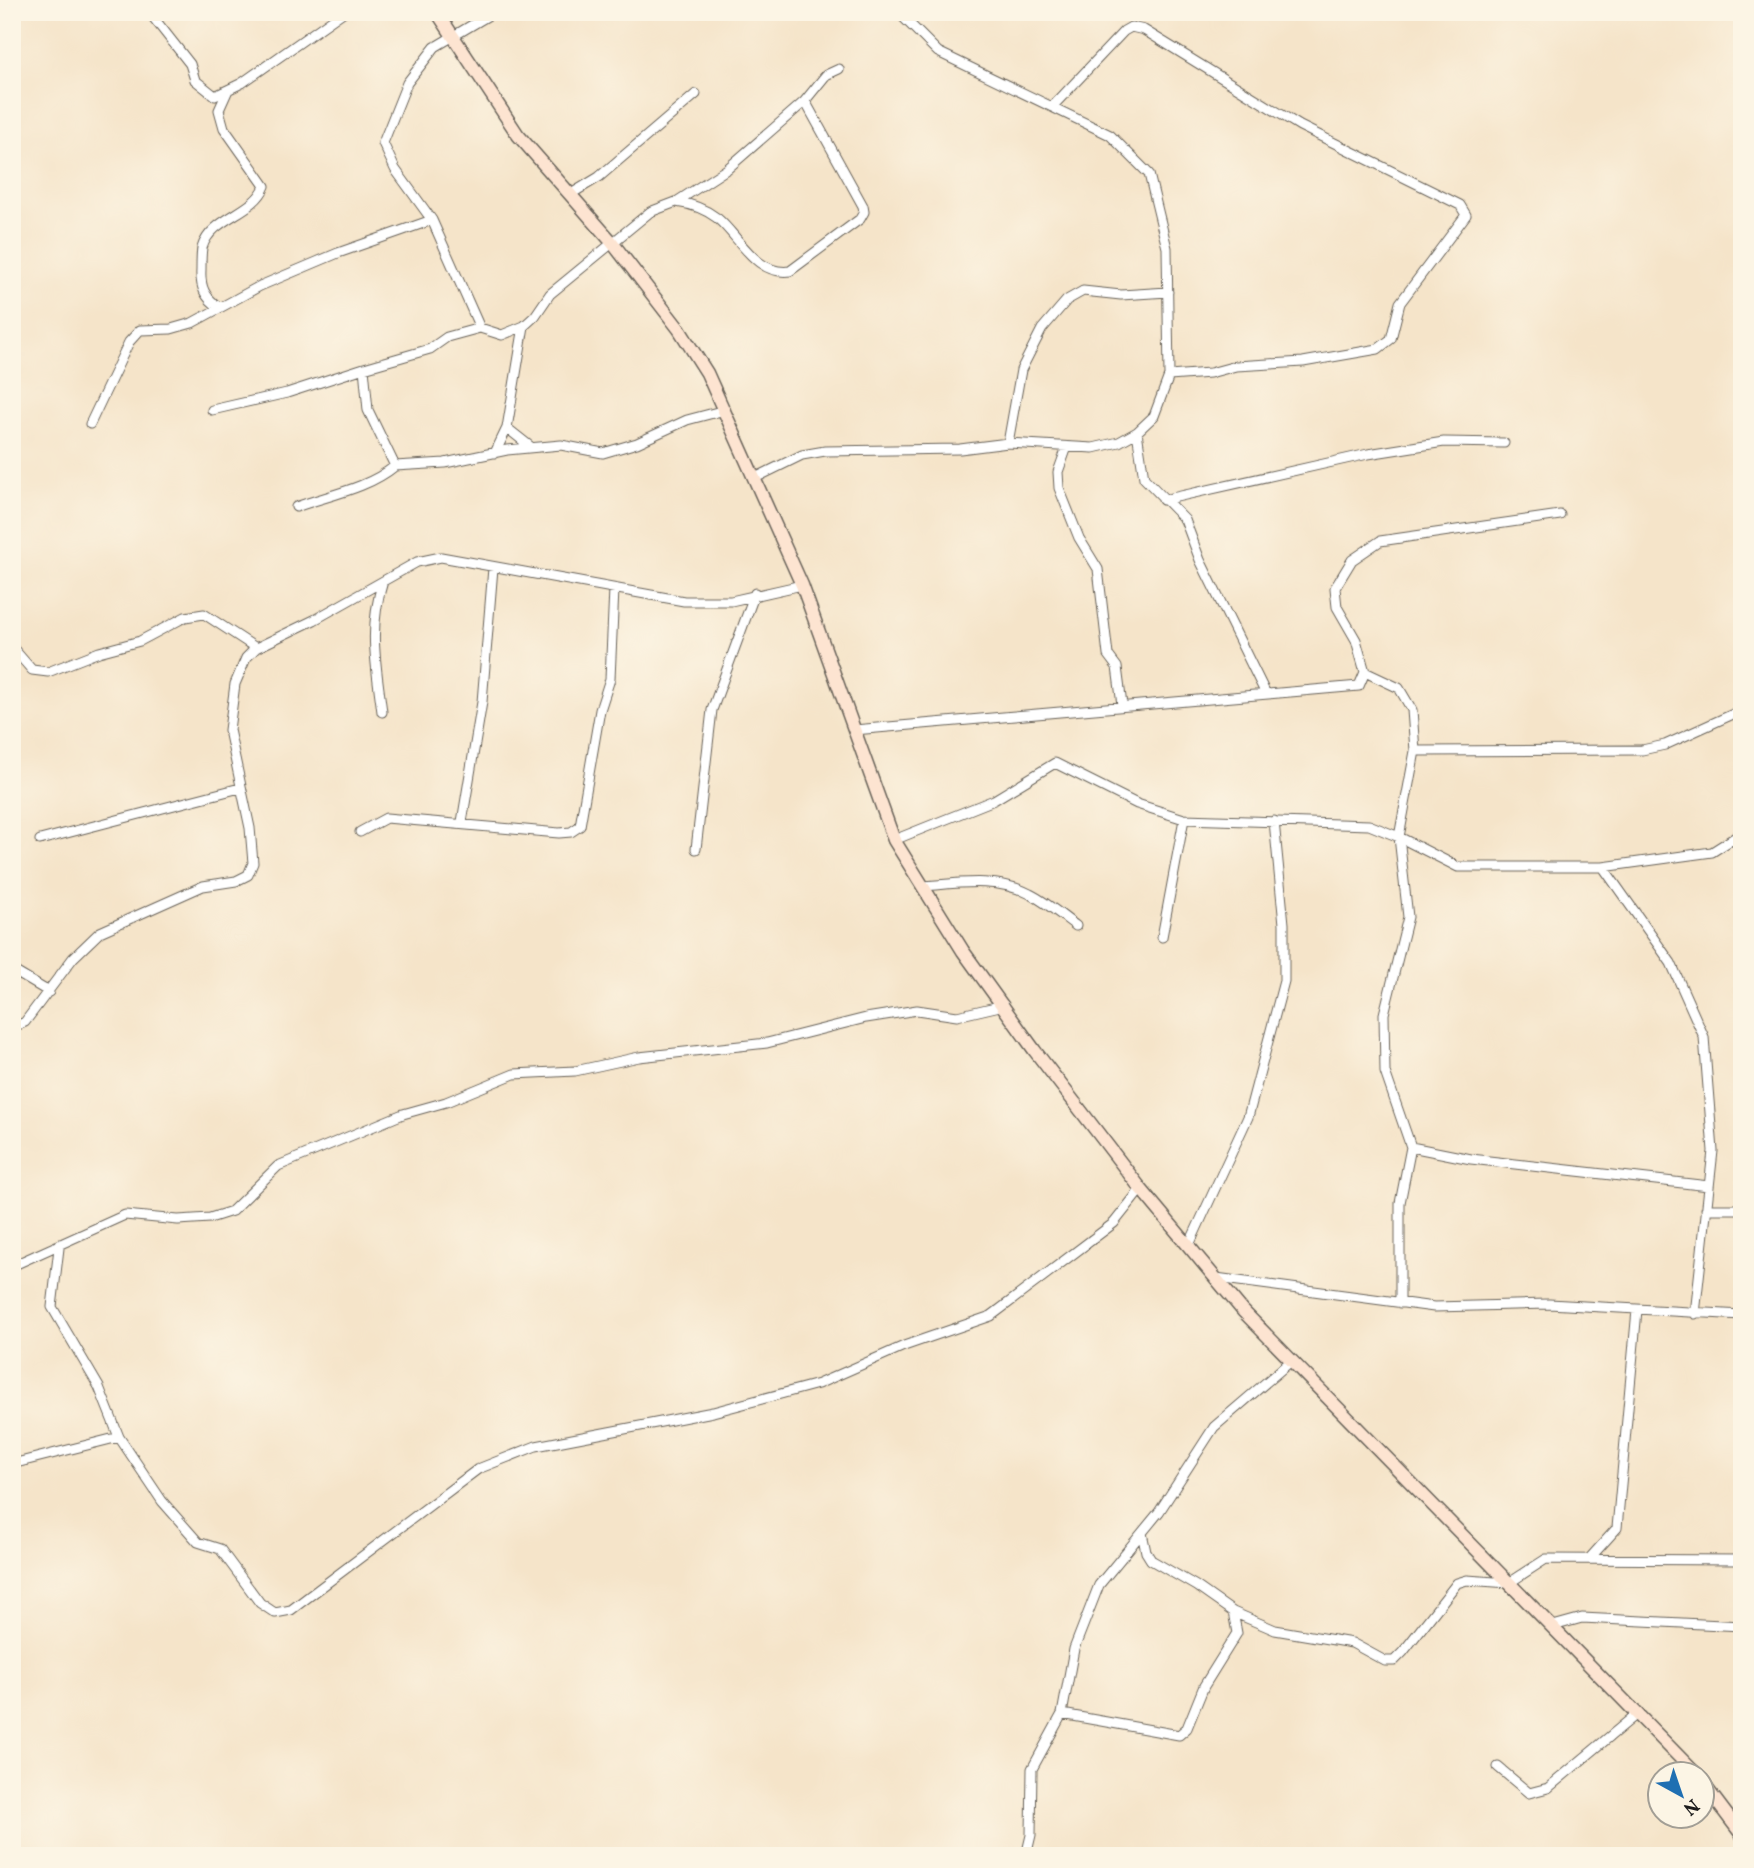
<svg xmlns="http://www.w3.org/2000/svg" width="1754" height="1868" viewBox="0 0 1754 1868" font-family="Vollkorn,serif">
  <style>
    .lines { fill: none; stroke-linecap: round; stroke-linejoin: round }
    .street-casing { stroke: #686259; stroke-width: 11 }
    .secondary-casing { stroke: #686259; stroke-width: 15 }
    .street { stroke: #fff; stroke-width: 9 }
    .secondary { stroke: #fde4d1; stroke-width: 12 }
  </style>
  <rect width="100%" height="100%" fill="#fcf5e5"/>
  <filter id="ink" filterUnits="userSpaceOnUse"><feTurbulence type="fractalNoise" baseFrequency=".0143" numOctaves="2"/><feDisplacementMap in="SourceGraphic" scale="14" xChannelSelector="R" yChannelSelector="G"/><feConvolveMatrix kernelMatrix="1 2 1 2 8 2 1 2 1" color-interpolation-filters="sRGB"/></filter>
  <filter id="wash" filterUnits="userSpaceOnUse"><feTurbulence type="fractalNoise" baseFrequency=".00686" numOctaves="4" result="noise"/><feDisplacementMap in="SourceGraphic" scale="28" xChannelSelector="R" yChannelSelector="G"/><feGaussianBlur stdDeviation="1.57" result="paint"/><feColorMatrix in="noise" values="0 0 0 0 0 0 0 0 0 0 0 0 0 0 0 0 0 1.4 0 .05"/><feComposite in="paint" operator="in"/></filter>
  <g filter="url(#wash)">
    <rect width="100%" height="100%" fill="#f5e4c9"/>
  </g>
  <g filter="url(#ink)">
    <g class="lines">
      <defs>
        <path id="street" d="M149 12 190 64 195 80 215 96 242 83 343 12
          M1052 107 1124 31 1131 27 1144 30 1300 126 1460 205 1466 215 1400 303 1391 339 1378 349 1303 362 1236 366 1210 373 1169 376
          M571 194 599 177 696 94
          M676 202C692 204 704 208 717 218 739 236 756 276 790 271L860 219 864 212 863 206 805 101
          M219 307C205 298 200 287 201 270 201 263 201 254 202 248 211 217 254 214 265 186L224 128 219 110 228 90
          M524 326 507 428 531 447
          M480 328 432 220 395 169 383 143 407 83 435 47 494 12
          M364 368 430 349 447 337 480 328 502 335 524 326 535 316 550 294 650 212 676 202 727 169 804 102 826 75 839 69
          M212 410 287 393 364 368 368 410 395 466 445 463 507 450 561 445 603 453 637 443 687 420 725 410
          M90 424 129 342 140 330 171 329 192 323 260 286 338 253 432 220
          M1137 432 1144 478 1185 520 1200 560 1265 692
          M1008 443 1021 370 1042 329 1067 300 1083 291 1121 295 1168 292
          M1067 447 1058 472 1059 488 1079 538 1098 569 1108 655 1117 667 1122 705
          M495 453 507 428
          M755 478 802 455 825 451 960 449 1008 443 1093 448 1119 442 1137 432 1154 416 1169 376 1167 248 1149 174 1110 135 938 52 898 12
          M1163 500 1368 454 1444 442 1504 443
          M296 507C329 495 367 489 395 466
          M12 647 32 670 48 672 99 652 140 641 185 617 204 614 256 648
          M1365 672 1399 688 1412 710 1415 751 1399 837 1408 917 1384 1014 1385 1072 1411 1147 1400 1203V1303
          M382 712C376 664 368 629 383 581
          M854 730 1359 686 1365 672 1356 640 1337 607 1335 588 1352 560 1380 541 1560 515
          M1415 751 1642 750 1665 745 1742 710
          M462 822 482 702 493 568
          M360 832 386 818 559 833 571 832 580 826 600 710 610 679 614 589
          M40 840 240 788
          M894 840 994 800 1055 763 1137 804 1184 819 1369 825 1399 837 1458 867H1603L1712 852 1742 833
          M696 849 712 710 755 593
          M1603 867 1671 963 1704 1037 1713 1151 1695 1314
          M925 886C960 883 998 877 1030 894 1046 902 1061 915 1076 926
          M1162 937 1184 819
          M12 970 49 992
          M12 1028 25 1022 73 958 100 932 203 886 236 881 248 875 253 863 250 828 229 730 235 684 246 658 256 648 314 620 417 562 441 557 684 601H731L802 585
          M1411 1147 1471 1159 1709 1186
          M1706 1209H1742
          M1189 1245 1248 1117 1284 981V924L1274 821
          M59 1248 52 1307 99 1387 119 1437 162 1501 198 1542 220 1549 260 1603 275 1613 291 1610 478 1469 536 1446 713 1412 818 1384 904 1346 991 1316 1114 1223 1141 1189
          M12 1266 125 1215 178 1220 210 1218 232 1211 278 1166 403 1114 446 1102 514 1074 575 1071 639 1057 767 1043 866 1018 917 1010 957 1016 1004 1005
          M1216 1278 1434 1307 1549 1304 1742 1315
          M12 1464 119 1437
          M1142 1533 1146 1552 1151 1560 1196 1586 1233 1612 1275 1630 1352 1643 1385 1661H1394L1403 1652 1457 1583 1467 1580 1509 1583 1546 1559 1742 1560
          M1589 1559 1617 1528 1637 1310
          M1553 1626 1582 1618 1742 1626
          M1062 1714 1179 1735 1187 1728 1204 1686 1237 1633 1233 1612
          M1498 1767 1529 1793 1548 1788 1638 1713
          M1026 1856 1031 1835 1032 1769 1062 1714 1074 1649 1099 1585 1159 1512 1214 1427 1291 1361"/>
        <path id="secondary" d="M437 12 518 135 611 241 679 329 707 373 802 585 894 840 963 951 1035 1051 1141 1189 1243 1311 1695 1773
          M1702 1782 1742 1835"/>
      </defs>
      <use href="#street" class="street-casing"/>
      <use href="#secondary" class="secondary-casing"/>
      <use href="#street" class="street"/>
      <use href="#secondary" class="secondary"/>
    </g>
  </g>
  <rect width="1754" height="1868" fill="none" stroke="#fcf5e5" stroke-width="42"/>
  <g transform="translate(1681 1795) rotate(140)"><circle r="33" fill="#fcf5e5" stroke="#a29e95" stroke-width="2"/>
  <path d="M0-5L12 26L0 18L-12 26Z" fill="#1f6fb2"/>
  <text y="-10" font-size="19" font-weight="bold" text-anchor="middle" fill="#1c1c1c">N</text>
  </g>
</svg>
